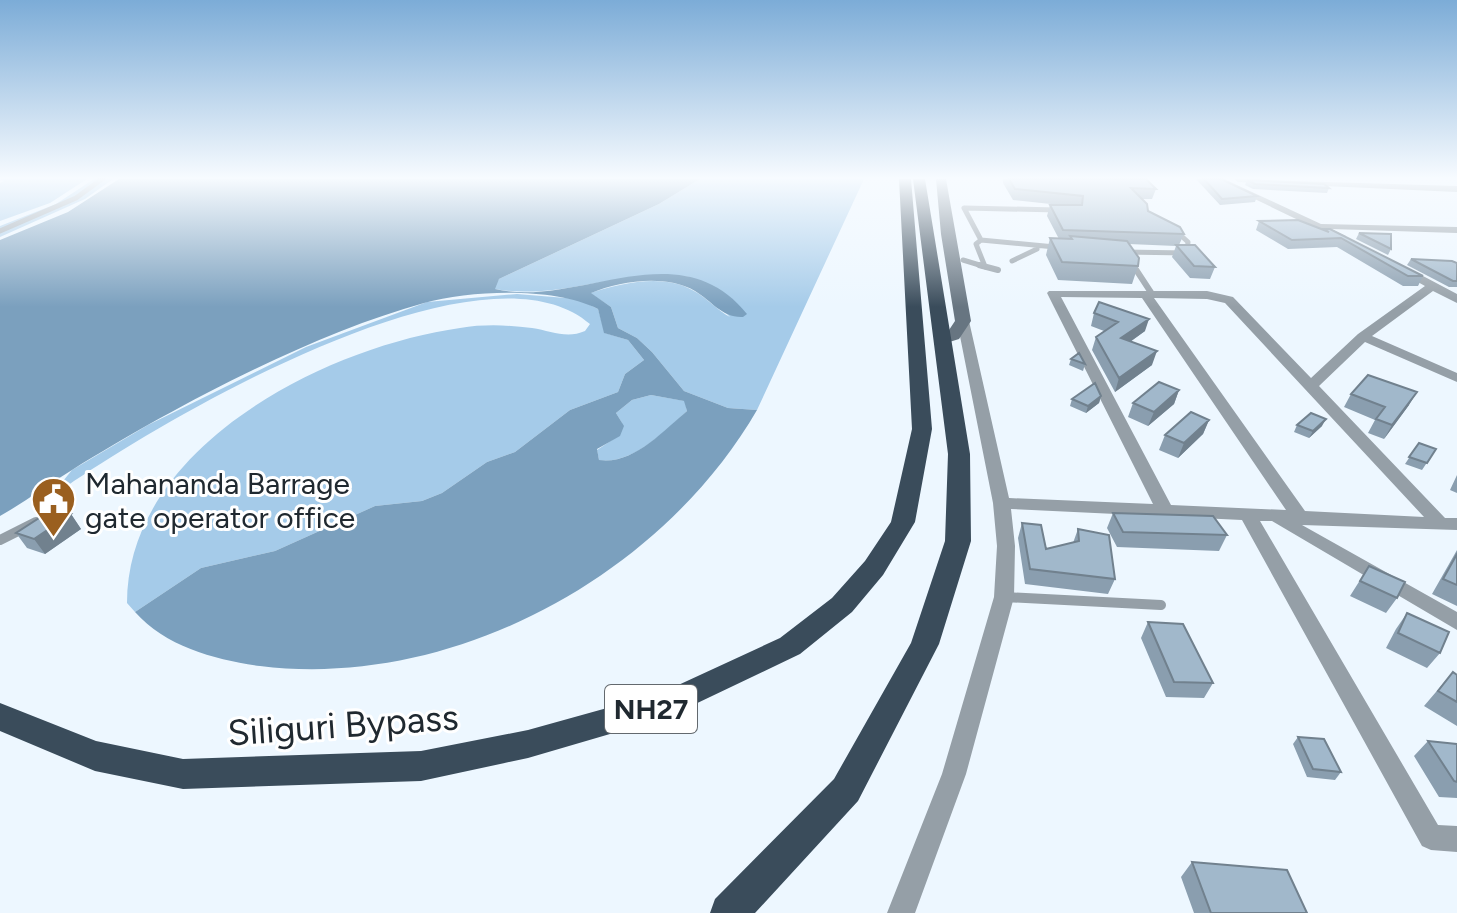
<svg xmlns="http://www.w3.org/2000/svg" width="1457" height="913" viewBox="0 0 1457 913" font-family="Figtree,sans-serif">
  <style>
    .green { fill: #a5cbe9 }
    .water { fill: #7ba0be; fill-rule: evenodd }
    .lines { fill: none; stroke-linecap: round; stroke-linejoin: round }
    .service-far2 { stroke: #959fa7; stroke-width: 5 }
    .service-far1 { stroke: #959fa7; stroke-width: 6 }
    .service { stroke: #959fa7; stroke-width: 10 }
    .minor { fill: #959fa7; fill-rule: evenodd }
    .secondary { fill: #677581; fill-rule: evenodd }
    .trunk { fill: #3a4c5b; fill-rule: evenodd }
    .wall { fill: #8a9eaf }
    .shaded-wall { fill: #71818e }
    .building { fill: #a1b8cb; stroke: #71818e; stroke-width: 2 }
    .labels { text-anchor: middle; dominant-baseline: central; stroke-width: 6; stroke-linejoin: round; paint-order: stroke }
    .shield { fill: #fff; stroke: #63696e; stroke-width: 2 }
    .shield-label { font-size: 28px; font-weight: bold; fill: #202930 }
    .poi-label { font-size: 30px; fill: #202930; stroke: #fff; text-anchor: start }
    .near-street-label { font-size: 36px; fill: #202930; stroke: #fff }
  </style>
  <rect width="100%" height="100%" fill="#edf7ff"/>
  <path class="green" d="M0 179H87L50 203 0 221V183L4 181Z
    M94 179H113L85 199 0 237V226L56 204Z
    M700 179H864L757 410 728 408 684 391 652 352 637 338 618 328 611 307 590 293C623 283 663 273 694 291 707 298 717 310 730 317L689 277C624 267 559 301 495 289L494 286 499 279 659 204Z
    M517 294 578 299 598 309 605 333 628 340 644 360 625 374 618 392 570 410 515 452 487 462 442 493 422 501 375 506 275 551 201 568 135 612 127 603C127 447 325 347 460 328 484 324 508 325 532 328 551 331 567 339 585 331L590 324C482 230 163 420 67 486H59L72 470 148 425 306 347 427 302Z
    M651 395 685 401 687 411C664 432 632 465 599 460L597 450 612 440 622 423 616 413 632 400Z"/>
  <path class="water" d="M119 179H700L659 204 499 279 495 289C577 309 679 229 747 314L743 317C722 318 712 301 695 291 665 274 621 281 591 293L611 307 618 328 637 338 652 352 684 391 728 408 757 410C661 576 452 690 260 666 216 660 166 647 135 612L201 568 275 551 375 506 422 501 442 493 487 462 515 452 570 410 618 392 625 374 644 360 628 340 604 333 598 309C554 287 472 290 424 303 311 334 172 408 72 470 47 485 25 502 0 516V240L68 212ZM651 395 684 401 687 411C663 431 633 465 599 460L597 449 620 436 624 426 616 413 632 400Z"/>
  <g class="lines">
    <path class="service-far2" d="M964 208 981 240
      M965 208 1057 210
      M0 231 76 198 102 179
      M1124 252 1187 253 1188 242 1176 231
      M963 260 986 267
      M1012 261 1037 249
      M1131 261 1135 267
      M984 264 976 244 981 240 1055 247"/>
    <path class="service-far1" d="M979 265 998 270
      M1133 265 1152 294"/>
    <path class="service" d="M0 540 36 522
      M1004 597 1161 605"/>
    <path class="minor" d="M1213 179H1224L1321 224 1457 227V233L1331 229 1346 236V240L1342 241Z
      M1234 179 1457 186V192L1238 182Z
      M1398 267H1406L1457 294V303L1433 291 1372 336 1457 373V382L1365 342 1319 386 1445 518H1457V530L1302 525 1457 612V630L1272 521H1260L1438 825 1457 826V852L1431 850 1422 846 1242 520 1011 509 1015 546 1014 597 966 774 915 913H887L942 774 994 597 997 546 993 503 957 321 959 318 963 317 969 321 1009 498 1153 504 1047 293 1049 291H1207L1233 297 1311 378 1358 334 1425 286 1398 271ZM1061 297 1142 298 1286 510 1171 505ZM1154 298 1207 299 1225 303 1424 517 1305 511Z"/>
    <path class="secondary" d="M936 179H946L971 321 959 339 943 344 935 339 947 333 955 321 941 234Z"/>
    <path class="trunk" d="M899 179H911L932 429 915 522 883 575 852 612 800 654 668 717 528 758 421 781 183 789 95 771 0 731V703L96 741 183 759 421 751 528 730 661 693 780 638 832 598 865 561 891 522 912 429Z
      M913 179H925L970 454 971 541 939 644 858 801 755 913H710L715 899 834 779 911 643 945 541 948 454Z"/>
  </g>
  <path class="wall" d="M1003 179H1146L1156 189 1152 199H1142L1148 211 1184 234 1179 245 1215 267 1210 279 1190 278 1172 257 1176 246 1129 244 1138 266 1132 284 1058 280 1046 255 1050 238 1059 239 1047 216 1050 205H1060L1013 200 1003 183Z
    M1196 179H1221L1257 196 1255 202 1220 205Z
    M1247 180 1329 188 1327 193 1253 189 1245 185Z
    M1259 221 1324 229 1423 276 1418 286H1403L1337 247 1288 249 1256 230Z
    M1359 233 1391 249 1388 255 1356 239Z
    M1411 259 1457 263V287H1449L1407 265Z
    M1094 313 1145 331 1130 342 1152 365 1115 392 1092 350 1096 337 1104 331 1091 326Z
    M1071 359 1085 364 1083 371 1069 365Z
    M1179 390 1174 404 1148 426 1128 417 1133 403Z
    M1351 394 1409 405 1384 439 1368 433 1375 420 1344 407Z
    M1101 396 1099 403 1086 413 1070 406 1072 399Z
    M1209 420 1203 434 1178 458 1159 450 1165 435Z
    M1297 425 1322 426 1309 438 1294 432Z
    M1419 443 1436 449 1422 470 1405 464Z
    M1457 475V493L1450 490Z
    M1113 513 1227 535 1219 551 1117 547 1107 528Z
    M71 514 81 529 45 554 27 548 16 533Z
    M1022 523 1046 549 1073 543 1078 529 1115 579 1108 594 1025 584 1018 538Z
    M1457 550V606L1432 594Z
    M1369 566 1397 598 1386 613 1350 596Z
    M1407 613 1440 653 1427 668 1386 648 1396 629Z
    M1148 622 1213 683 1204 698 1166 697 1141 638Z
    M1453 672 1457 675V726L1424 706Z
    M1298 737 1341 772 1335 780 1307 777 1293 744Z
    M1428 741 1457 744V798L1439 797 1414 756Z
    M1192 862 1307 913H1194L1181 877Z"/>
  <path class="shaded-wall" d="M1149 319 1145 331 1117 351 1121 338Z
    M1157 351 1152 365 1115 392 1119 378Z
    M1179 390 1174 404 1148 426 1154 412Z
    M1417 392 1409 405 1384 439 1392 425Z
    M1101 396 1099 403 1086 413 1088 406Z
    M1326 419 1322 426 1309 438 1313 431Z
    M1209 420 1203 434 1178 458 1184 443Z
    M71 514 81 529 45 554 34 539Z"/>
  <path class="building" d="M1009 179H1146L1156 189 1131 188 1147 204 1148 211 1180 227 1184 234 1063 230 1050 205H1082L1083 196 1015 189Z
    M1204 179H1221L1257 196 1222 199Z
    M1247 180 1324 184 1329 188 1255 184Z
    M1298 220 1329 232 1324 229H1330L1423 276H1408L1341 238 1292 240 1259 221Z
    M1359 233 1391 234V249Z
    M1070 236 1127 241 1139 258 1138 266 1062 262 1050 238 1072 239Z
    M1176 245H1195L1215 267 1194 266Z
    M1411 259 1452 261 1457 263V281H1453Z
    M1099 302 1149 319 1121 338 1157 351 1119 378 1096 337 1118 322 1094 313Z
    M1079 353 1085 364 1071 359Z
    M1368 375 1417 392 1392 425 1376 419 1385 407 1351 394Z
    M1159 382 1179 390 1154 412 1133 403Z
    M1095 383 1101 396 1088 406 1072 399Z
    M1191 412 1209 420 1184 443 1165 435Z
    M1311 413 1326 419 1313 431 1297 425Z
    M1419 443 1436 449 1427 463 1409 457Z
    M53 509 71 514 34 539 16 533Z
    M1113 513 1213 516 1227 535 1123 532Z
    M1022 523 1041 525 1046 549 1079 541 1078 529 1109 535 1115 579 1030 569Z
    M1457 554V585L1443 579Z
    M1369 566 1405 582 1397 598 1360 581Z
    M1407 613 1449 632 1440 653 1398 633Z
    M1148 622 1183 624 1213 683 1174 682Z
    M1453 672 1457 675V702L1438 691Z
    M1298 737 1324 739 1341 772 1313 769Z
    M1428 741 1457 744V782L1454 781Z
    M1192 862 1287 870 1307 913H1211Z"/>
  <linearGradient id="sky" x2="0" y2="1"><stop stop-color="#7cacd7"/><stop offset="0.58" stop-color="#f7fbff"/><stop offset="1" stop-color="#f7fbff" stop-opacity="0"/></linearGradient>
  <rect width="1457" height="307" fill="url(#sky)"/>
  <defs>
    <symbol id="civic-pin" viewBox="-11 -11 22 30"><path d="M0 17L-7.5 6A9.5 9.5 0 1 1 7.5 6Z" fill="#9a5f1f" stroke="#fff"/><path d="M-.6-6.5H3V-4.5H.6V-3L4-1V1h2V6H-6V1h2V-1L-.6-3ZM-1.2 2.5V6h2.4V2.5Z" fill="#fff"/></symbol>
  </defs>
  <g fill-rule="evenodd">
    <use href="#civic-pin" x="28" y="474" width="51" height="69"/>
  </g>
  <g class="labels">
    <rect class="shield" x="605" y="685" width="92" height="48" rx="6"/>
    <g class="shield-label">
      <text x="651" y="709">NH27</text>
    </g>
    <g class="poi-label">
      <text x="85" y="483">Mahananda Barrage<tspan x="85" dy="34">gate operator office</tspan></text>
    </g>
    <g class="near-street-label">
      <text transform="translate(343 725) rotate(-4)">Siliguri Bypass</text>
    </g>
  </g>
</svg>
